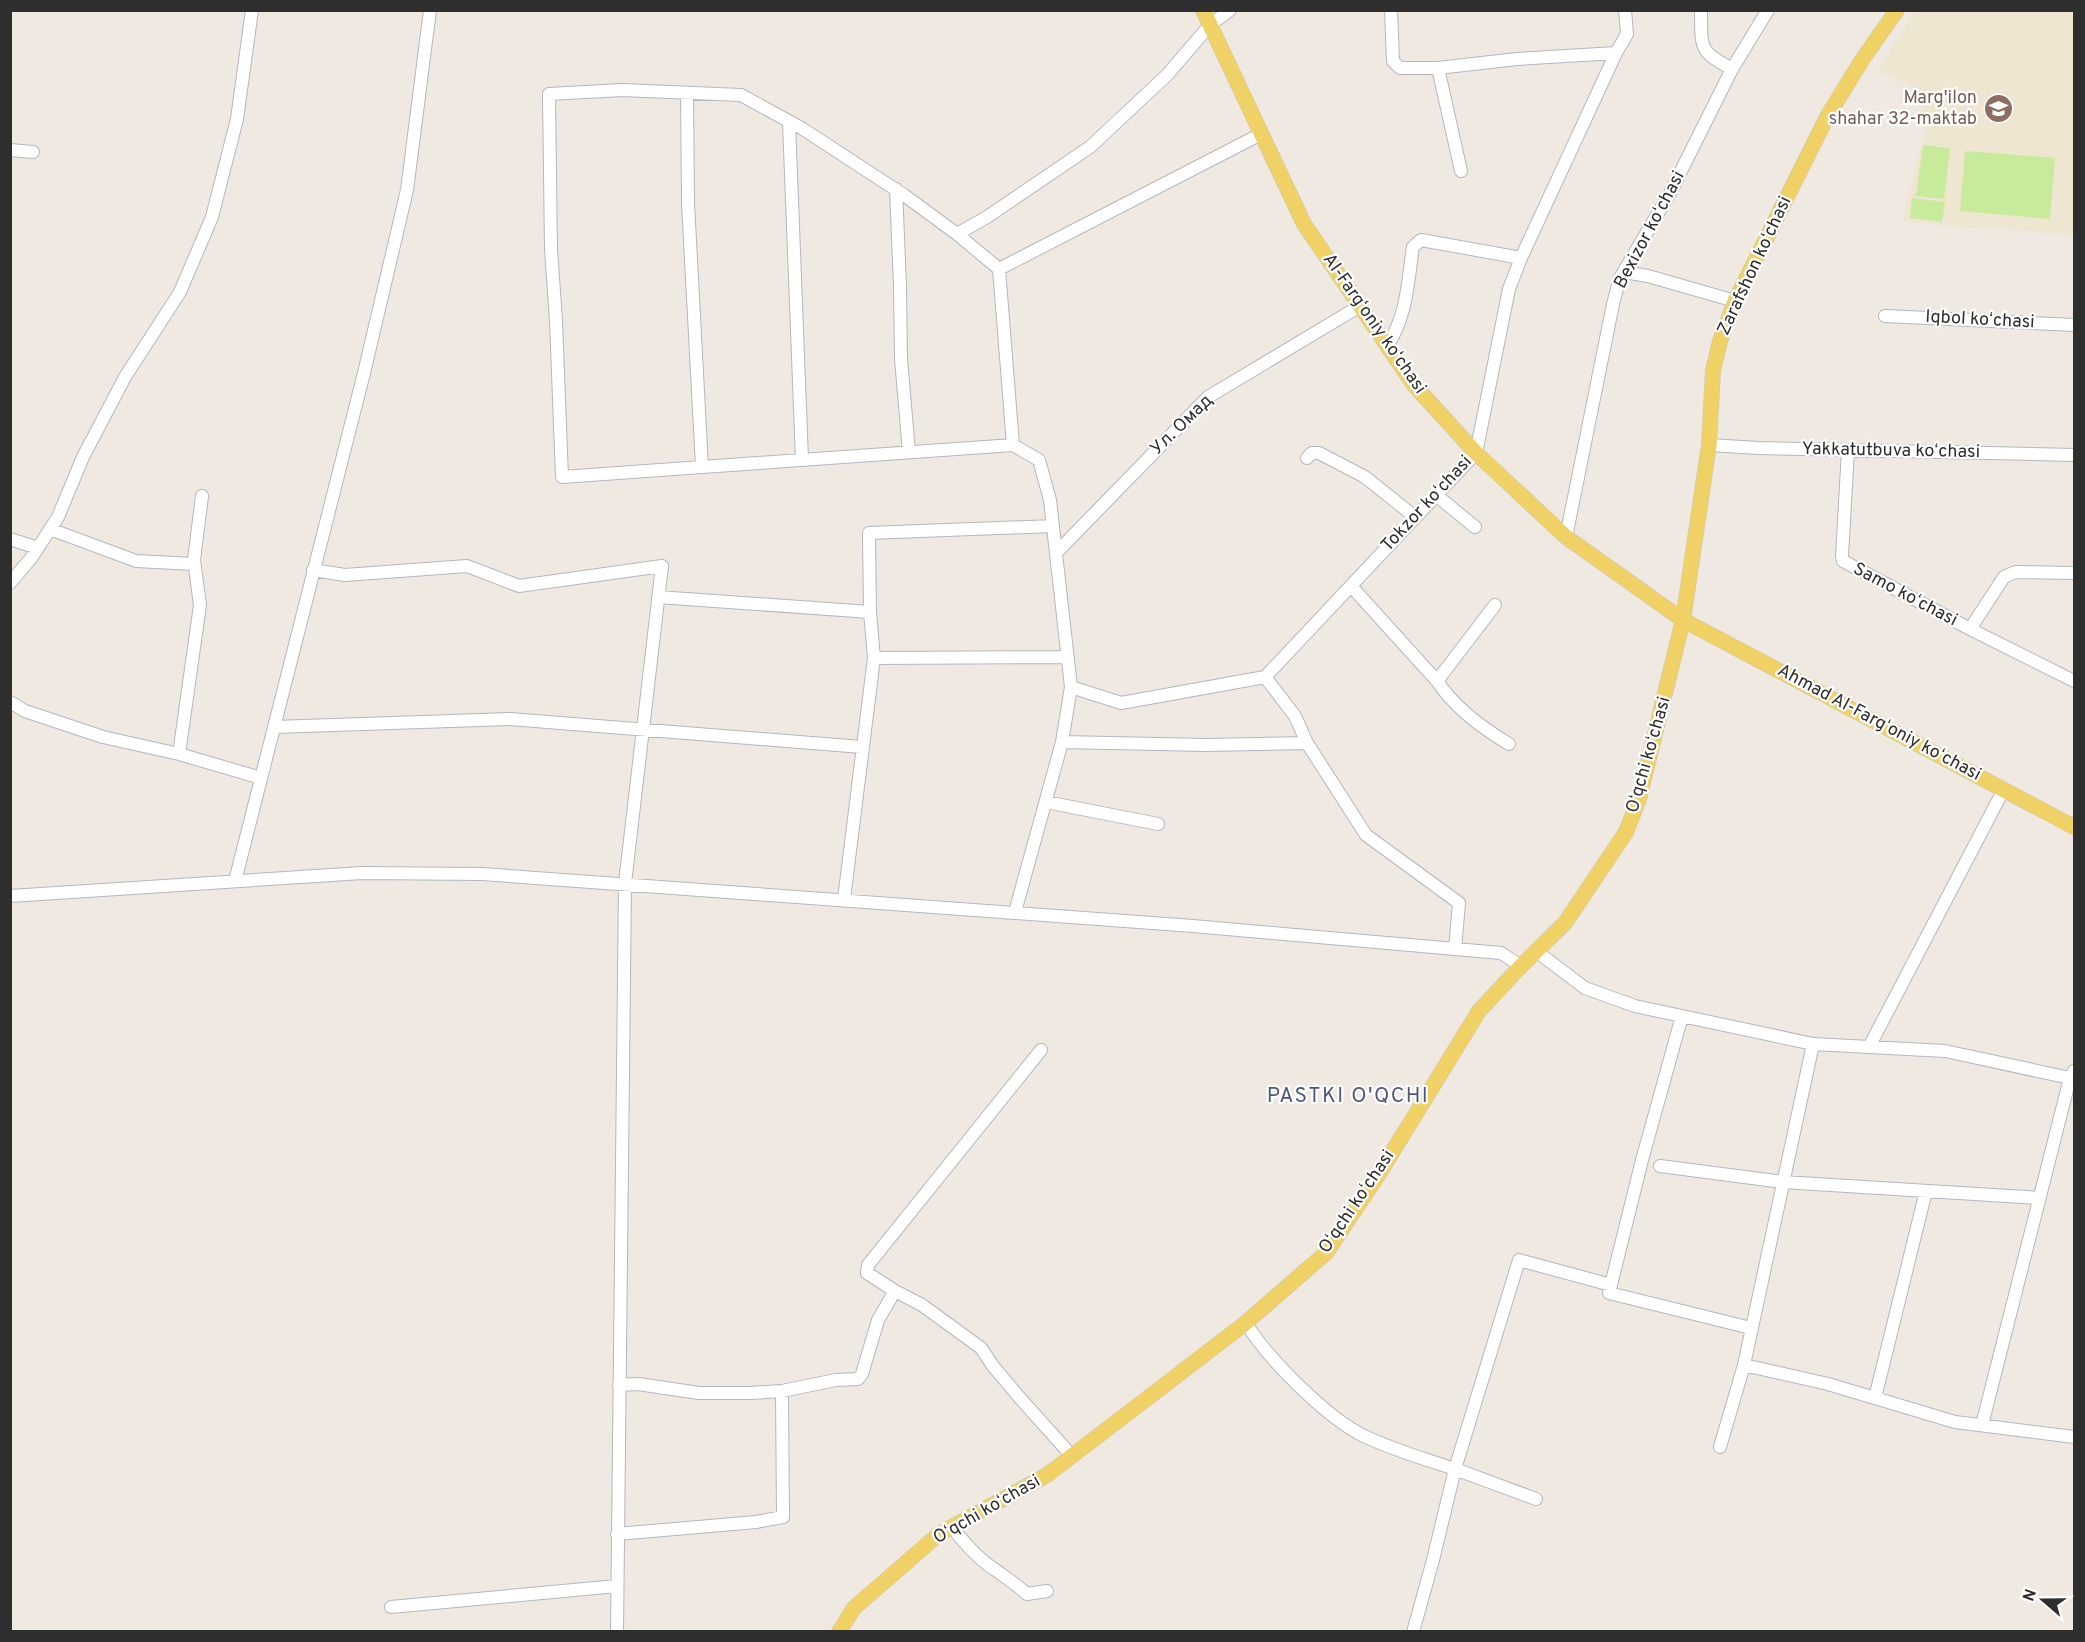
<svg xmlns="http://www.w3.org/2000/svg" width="2085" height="1642" viewBox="0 0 2085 1642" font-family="Overpass,sans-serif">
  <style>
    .education { fill: #efe6d1 }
    .pitch { fill: #c8ea9b }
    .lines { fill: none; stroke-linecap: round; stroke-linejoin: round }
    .minor-casing { stroke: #b4b7c0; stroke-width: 14 }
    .major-casing { stroke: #c9c9c9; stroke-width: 16 }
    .minor { stroke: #fff; stroke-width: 12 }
    .major { stroke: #efd165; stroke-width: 15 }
    .labels { text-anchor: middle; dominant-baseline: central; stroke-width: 4.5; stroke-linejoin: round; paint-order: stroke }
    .education-label { font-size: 18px; fill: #785e54; stroke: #fff; text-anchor: end }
    .street-label { font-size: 18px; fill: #2e2e2e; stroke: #fff }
    .quarter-label { font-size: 21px; letter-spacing: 1.5px; fill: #4e567f; stroke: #fff }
  </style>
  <rect width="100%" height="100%" fill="#efe9e1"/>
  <path class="education" d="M1915 11H2074V235L1902 222 1926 126 1917 89 1877 71Z"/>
  <path class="pitch" d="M1923 145 1950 148 1944 199 1916 196Z
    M1965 151 2055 158 2050 219 1960 211Z
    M1912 198 1945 202 1942 222 1910 218Z"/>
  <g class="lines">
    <defs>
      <path id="minor" d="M1391 10 1393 61 1400 68H1438L1517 59 1616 53
        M1701 10C1702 48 1697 50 1732 69
        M1438 68 1461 171
        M687 93 688 203 702 467 562 477 556 321 551 249 549 94 622 90 741 95 803 129 904 195 957 234
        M789 122 802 460
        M10 150 33 152
        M896 189 900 286 901 359 909 452
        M999 269 1261 134
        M1624 272 1648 276 1735 301
        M1885 316 2074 325
        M1387 346C1407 317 1408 280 1413 247L1421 240 1521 258
        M1709 445 1758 448 2074 455
        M1848 450 1842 556 1843 561 1970 629 2074 681
        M1307 458 1312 453H1319L1365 477 1415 517
        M702 467 1013 445
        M1436 495 1475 527
        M50 529 136 561 194 564
        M1566 537 1613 304 1620 278 1670 193 1732 69 1768 10
        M10 539 38 548
        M1056 553 1208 397 1360 306
        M313 570 345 575 467 566 519 586 662 566 625 883 617 1632
        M10 583 32 557 58 517 83 457 125 377 180 292 212 217 237 119 252 10
        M1351 586 1437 681
        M658 597 870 612
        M1495 605 1437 681C1455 708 1482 728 1509 744
        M1970 629 2004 577 2015 572 2074 573
        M874 658 870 612 869 533 1053 526
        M1071 687 1121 703 1265 677 1476 453 1509 289 1521 258 1616 53 1627 34 1625 10
        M10 702 25 711 103 737 179 754 261 778
        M274 727 510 719 862 747
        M1062 742 1206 745 1307 743 1295 716 1265 677
        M1307 743 1366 835 1459 903 1455 949
        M179 754 200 605 194 560 202 496
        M1046 802 1158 824
        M235 881 364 373 407 190 430 10
        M10 896 362 873 482 874 1193 926 1501 953 1521 966
        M844 899 874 658 1068 657
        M1015 912 1062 742 1071 687 1050 500 1039 460 1013 445 999 269 957 234 987 217 1090 147 1167 75 1210 25 1230 10
        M1536 951 1585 988 1635 1006 1813 1044
        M1682 1016 1642 1160 1609 1293 1751 1328
        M1869 1047 2004 789
        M1660 1166 1783 1182 2040 1198
        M895 1291 867 1273 868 1265 1041 1050
        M1246 1323C1267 1358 1327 1418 1364 1436 1393 1450 1425 1459 1455 1469L1519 1260 1611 1285
        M1744 1365 1828 1384 1955 1422 2074 1437
        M619 1385 638 1384 699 1393H750L782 1391 836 1380 858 1379 862 1374 878 1320 895 1291 922 1305 981 1348 993 1366 1019 1397 1072 1456
        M1875 1398 1926 1191
        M1982 1425 2070 1078
        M1720 1447 1744 1365 1813 1044 1945 1051 2070 1078 2074 1071
        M952 1527C965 1544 979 1560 997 1571 1008 1579 1017 1585 1027 1594L1047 1591
        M617 1534 756 1522 783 1517 782 1391
        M391 1607 617 1586
        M1413 1632 1433 1560 1455 1469 1536 1499"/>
      <path id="major" d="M1203 10 1304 224 1414 385 1476 453 1566 537 1683 620 2074 827
        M839 1632 854 1608 939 1534 1047 1475 1243 1325 1326 1253 1377 1177 1479 1011 1521 966 1565 923 1626 832 1639 799 1683 620 1709 445 1713 371 1720 341 1735 301 1827 117 1862 60 1897 10"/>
    </defs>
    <use href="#minor" class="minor-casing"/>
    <use href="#major" class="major-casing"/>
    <use href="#minor" class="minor"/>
    <use href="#major" class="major"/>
  </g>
  <defs>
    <symbol id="school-disc" viewBox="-11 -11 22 22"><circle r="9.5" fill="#8d6e63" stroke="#fff"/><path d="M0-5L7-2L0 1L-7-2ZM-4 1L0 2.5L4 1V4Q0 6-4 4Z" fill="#fff"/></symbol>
  </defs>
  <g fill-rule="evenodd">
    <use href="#school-disc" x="1982" y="92" width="33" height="33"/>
  </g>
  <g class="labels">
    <g class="education-label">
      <text x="1977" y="98">Marg'ilon<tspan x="1977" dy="21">shahar 32-maktab</tspan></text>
    </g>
    <g class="street-label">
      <text transform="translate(1650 230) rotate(-62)">Bexizor koʻchasi</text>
      <text transform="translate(1755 266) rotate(-65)">Zarafshon koʻchasi</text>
      <text transform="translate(1980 320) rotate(3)">Iqbol koʻchasi</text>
      <text transform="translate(1374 324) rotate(55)">Al-Fargʻoniy koʻchasi</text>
      <text transform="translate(1182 425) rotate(-44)">Ул. Омад</text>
      <text transform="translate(1891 451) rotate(1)">Yakkatutbuva koʻchasi</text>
      <text transform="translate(1427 504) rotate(-47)">Tokzor koʻchasi</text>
      <text transform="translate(1905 595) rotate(28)">Samo koʻchasi</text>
      <text transform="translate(1879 723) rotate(28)">Ahmad Al-Fargʻoniy koʻchasi</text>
      <text transform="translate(1649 755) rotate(-74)">Oʻqchi koʻchasi</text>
      <text transform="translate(1357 1202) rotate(-56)">Oʻqchi koʻchasi</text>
      <text transform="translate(987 1510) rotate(-30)">Oʻqchi koʻchasi</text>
    </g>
    <g class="quarter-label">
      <text x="1348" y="1096">PASTKI O'QCHI</text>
    </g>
  </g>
  <rect width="2085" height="1642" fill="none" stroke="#2e2e2e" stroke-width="24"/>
  <g transform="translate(2043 1600) rotate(290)" stroke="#ffffff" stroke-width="4.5" paint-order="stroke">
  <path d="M0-4.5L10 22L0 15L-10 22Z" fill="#2e2e2e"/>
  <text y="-9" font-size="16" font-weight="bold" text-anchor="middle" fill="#2e2e2e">N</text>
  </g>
</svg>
